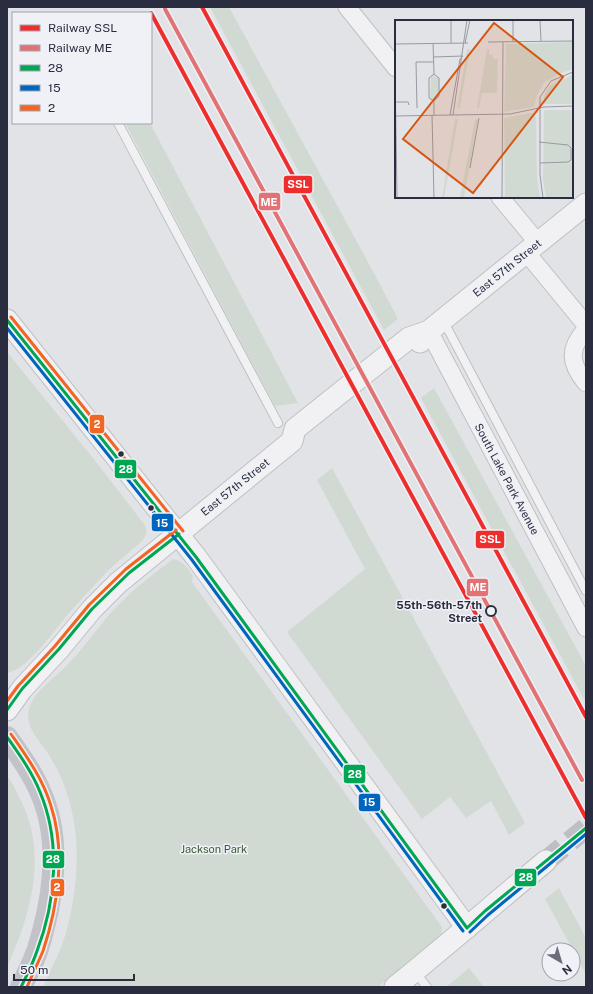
<svg xmlns="http://www.w3.org/2000/svg" width="593" height="994" viewBox="0 0 593 994" font-family="'Public Sans',sans-serif">
  <style>
    .green { fill: #d1dad2 }
    .lines { fill: none; stroke-linecap: round; stroke-linejoin: round }
    .tertiary-tunnel { stroke: #bdbfc5; stroke-width: 21; stroke-dasharray: 21 10; stroke-linecap: butt }
    .service-casing { stroke: #bfc0c3; stroke-width: 10 }
    .minor-casing { stroke: #bfc0c3; stroke-width: 19 }
    .tertiary-casing { stroke: #bfc0c3; stroke-width: 23 }
    .service { stroke: #f1f1f3; stroke-width: 8 }
    .minor { stroke: #f1f1f3; stroke-width: 17 }
    .tertiary { stroke: #f1f1f3; stroke-width: 21 }
    .secondary { stroke: #c2c3c8; stroke-width: 22 }
    .bus-1-casing { stroke: #eff1f6; stroke-width: 6 }
    .bus-2-casing { stroke: #eff1f6; stroke-width: 6 }
    .bus-3-casing { stroke: #eff1f6; stroke-width: 6 }
    .bus-1 { stroke: #00a651; stroke-width: 3 }
    .bus-2 { stroke: #0065bd; stroke-width: 3 }
    .bus-3 { stroke: #f26522; stroke-width: 3 }
    .rail-1-casing { stroke: #eff1f6; stroke-width: 7 }
    .rail-2-casing { stroke: #eff1f6; stroke-width: 7 }
    .rail-1 { stroke: #ee2e2d; stroke-width: 4 }
    .rail-2 { stroke: #e27375; stroke-width: 4 }
    .bus-dot { fill: #292d3f; stroke: #eff1f6; stroke-width: 1.5 }
    .stop-dot { fill: #eff1f6; stroke: #292d3f; stroke-width: 2 }
    .labels { text-anchor: middle; dominant-baseline: central; stroke-width: 3; stroke-linejoin: round; paint-order: stroke }
    .street-label { font-size: 11px; fill: #292d3f; stroke: #eff1f6 }
    .stop-label { font-size: 11px; font-weight: bold; fill: #292d3f; stroke: #eff1f6; text-anchor: end }
    .park-label { font-size: 11px; fill: #385a37; stroke: #eff1f6 }
    .inset-road { fill: none; stroke: #989aa3; stroke-width: 1 }
    .view { fill: #d55511; fill-opacity: 0.15; stroke: #d55511; stroke-width: 2 }
    .inset-edge { fill: none; stroke: #292d3f; stroke-width: 2 }
    .line-badge { stroke: #eff1f6; stroke-width: 1.5 }
    .badge-label { font-size: 11px; text-anchor: middle; font-weight: bold; fill: #fff }
  </style>
  <rect width="100%" height="100%" fill="#e2e3e6"/>
  <path class="green" d="M210 7H229L375 275 398 319 384 330Z
    M125 123H150L298 403 275 406Z
    M7 352 97 463 144 524C148 531 147 534 142 541 129 553 115 563 103 576 92 588 81 600 70 612 55 629 29 669 7 673Z
    M434 388 586 666V703L421 398Z
    M332 468 525 823 509 835 491 801 466 818 450 797 422 819 287 632 365 569 317 480Z
    M173 559C183 561 187 567 193 576L192 582 442 927 441 936 437 940 378 987H43C52 967 63 947 68 925 79 882 81 829 65 788 61 776 55 765 49 755 40 741 24 727 29 709 33 691 58 676 70 662 87 644 100 624 117 606 134 589 153 574 173 559Z
    M7 776C12 782 16 790 19 797 49 853 31 914 7 967Z
    M559 888 586 938V974L545 899Z
    M469 968 484 987H446Z"/>
  <g class="lines">
    <path class="tertiary-tunnel" d="M546 861 586 828"/>
    <defs>
      <path id="service" d="M118 123 278 423
        M443 320 586 591
        M415 972 427 987"/>
      <path id="minor" d="M347 7 396 68
        M500 197 538 243
        M526 252 586 325
        M586 329C568 349 570 364 586 383
        M429 331 586 628"/>
      <path id="tertiary" d="M7 320 196 557 467 928
        M420 342 429 331 586 204
        M7 710 22 689 59 649 92 609 118 583 292 441 295 429 409 338 429 331
        M395 987C446 946 495 903 546 861"/>
    </defs>
    <use href="#service" class="service-casing"/>
    <use href="#minor" class="minor-casing"/>
    <use href="#tertiary" class="tertiary-casing"/>
    <use href="#service" class="service"/>
    <use href="#minor" class="minor"/>
    <use href="#tertiary" class="tertiary"/>
    <path class="secondary" d="M7 737C19 754 32 772 40 791 60 835 55 886 43 931 41 938 39 947 36 954 32 965 26 976 21 987"/>
    <defs>
      <path id="bus-1" d="M7 320 196 557 467 928
        M7 710 22 689 59 649 92 609 129 573 179 534
        M7 737C19 754 32 772 40 792 61 842 56 901 37 951 33 963 27 975 21 987
        M467 928 485 911 586 828"/>
      <path id="bus-2" d="M7 328 192 560 463 931
        M470 932 488 915 586 834"/>
      <path id="bus-3" d="M11 317 183 531
        M7 701 18 686 55 646 89 605 126 569 176 530
        M11 734C27 757 43 779 51 806 66 852 58 906 43 951 38 963 32 975 27 987"/>
    </defs>
    <use href="#bus-1" class="bus-1-casing"/>
    <use href="#bus-2" class="bus-2-casing"/>
    <use href="#bus-3" class="bus-3-casing"/>
    <use href="#bus-1" class="bus-1"/>
    <use href="#bus-2" class="bus-2"/>
    <use href="#bus-3" class="bus-3"/>
    <defs>
      <path id="rail-1" d="M202 7 586 717
        M151 13 586 818"/>
      <path id="rail-2" d="M165 9 582 780"/>
    </defs>
    <use href="#rail-1" class="rail-1-casing"/>
    <use href="#rail-2" class="rail-2-casing"/>
    <use href="#rail-1" class="rail-1"/>
    <use href="#rail-2" class="rail-2"/>
  </g>
  <g class="bus-dot">
    <circle cx="121" cy="454" r="3.5"/>
    <circle cx="151" cy="508" r="3.5"/>
    <circle cx="444" cy="906" r="3.5"/>
  </g>
  <circle class="stop-dot" cx="491" cy="611" r="5"/>
  <g class="labels">
    <g class="street-label">
      <text transform="translate(507 268) rotate(-39)">East 57th Street</text>
      <text transform="translate(507 479) rotate(62)">South Lake Park Avenue</text>
      <text transform="translate(235 487) rotate(-39)">East 57th Street</text>
    </g>
    <g class="stop-label">
      <text x="482" y="605">55th-56th-57th<tspan x="482" dy="13">Street</tspan></text>
    </g>
    <g class="park-label">
      <text x="214" y="849">Jackson Park</text>
    </g>
  </g>
  <g transform="translate(395 20)">
    <rect width="178" height="178" fill="#e2e3e6"/>
    <path d="M178 22V49L163 54 149 63 142 75 139 87 109 92 111 24ZM72 29H75L65 88H62ZM92 29H94V34L98 35V39H103L102 73H87L84 88H82ZM36 55 44 57V76L41 80H35ZM178 55V84H149V76L154 66ZM149 90H178V178H151L148 159ZM136 93 140 94 141 99 142 157 145 178H110L109 98ZM60 99H63L49 178H47ZM80 99 83 100 74 150 69 178H65Z" fill="#d1dad2"/>
    <path class="inset-road" d="M56 0V23M118 0V22M145 0 146 21M93 22 178 21M38 23 39 54M70 23 75 0M0 24 73 23M38 37 68 36M0 47 2 178M39 54 44 58V76L39 81M39 54 34 58V78L39 81M39 81V95M1 82H13L14 85M22 88 21 42H39M37 95 39 178M55 95 65 39 68 36M58 95 72 0M0 96 115 94 149 87 178 86M144 122 173 125 176 128V140L173 142 145 143M75 148 84 98M107 178 108 22M148 178 145 155V77L156 61 178 52"/>
    <path class="view" d="M99 3 168 57 78 173 8 119Z"/>
    <rect width="178" height="178" class="inset-edge"/>
  </g>
  <g class="line-badge">
    <rect x="283" y="175" width="30" height="19" rx="4" fill="#ee2e2d"/>
    <rect x="258" y="192" width="23" height="19" rx="4" fill="#e27375"/>
    <rect x="89" y="414" width="16" height="20" rx="4" fill="#f26522"/>
    <rect x="114" y="459" width="23" height="20" rx="4" fill="#00a651"/>
    <rect x="151" y="513" width="23" height="19" rx="4" fill="#0065bd"/>
    <rect x="475" y="530" width="30" height="19" rx="4" fill="#ee2e2d"/>
    <rect x="466" y="578" width="23" height="19" rx="4" fill="#e27375"/>
    <rect x="343" y="764" width="23" height="20" rx="4" fill="#00a651"/>
    <rect x="358" y="793" width="23" height="19" rx="4" fill="#0065bd"/>
    <rect x="42" y="850" width="23" height="19" rx="4" fill="#00a651"/>
    <rect x="514" y="868" width="23" height="19" rx="4" fill="#00a651"/>
    <rect x="50" y="878" width="15" height="19" rx="4" fill="#f26522"/>
  </g>
  <g class="badge-label">
    <text x="298" y="188">SSL</text>
    <text x="269" y="206">ME</text>
    <text x="97" y="428">2</text>
    <text x="126" y="473">28</text>
    <text x="162" y="527">15</text>
    <text x="490" y="543">SSL</text>
    <text x="478" y="591">ME</text>
    <text x="355" y="778">28</text>
    <text x="369" y="806">15</text>
    <text x="53" y="863">28</text>
    <text x="526" y="881">28</text>
    <text x="57" y="891">2</text>
  </g>
  <rect width="593" height="994" fill="none" stroke="#292d3f" stroke-width="16"/>
  <rect x="12" y="12" width="140" height="112" fill="#eff1f6" stroke="#a0a3ad"/>
  <rect x="20" y="25" width="20" height="6" fill="#ee2e2d" stroke="#a0a3ad"/>
  <text x="48" y="32" font-size="12" fill="#292d3f">Railway SSL</text>
  <rect x="20" y="45" width="20" height="6" fill="#e27375" stroke="#a0a3ad"/>
  <text x="48" y="52" font-size="12" fill="#292d3f">Railway ME</text>
  <rect x="20" y="65" width="20" height="6" fill="#00a651" stroke="#a0a3ad"/>
  <text x="48" y="72" font-size="12" fill="#292d3f">28</text>
  <rect x="20" y="85" width="20" height="6" fill="#0065bd" stroke="#a0a3ad"/>
  <text x="48" y="92" font-size="12" fill="#292d3f">15</text>
  <rect x="20" y="105" width="20" height="6" fill="#f26522" stroke="#a0a3ad"/>
  <text x="48" y="112" font-size="12" fill="#292d3f">2</text>
  <g transform="translate(561 962) rotate(142)"><circle r="19" fill="#eff1f6" stroke="#a0a3ad"/>
  <path d="M0-3L7 15L0 10L-7 15Z" fill="#6a6d79"/>
  <text y="-6" font-size="11" font-weight="bold" text-anchor="middle" fill="#292d3f">N</text>
  </g>
  <path d="M14 974v6h120v-6" fill="none" stroke="#292d3f" stroke-width="2"/>
  <text x="20" y="974" font-size="12" fill="#292d3f" stroke="#eff1f6" stroke-width="3" paint-order="stroke">50 m</text>
</svg>
